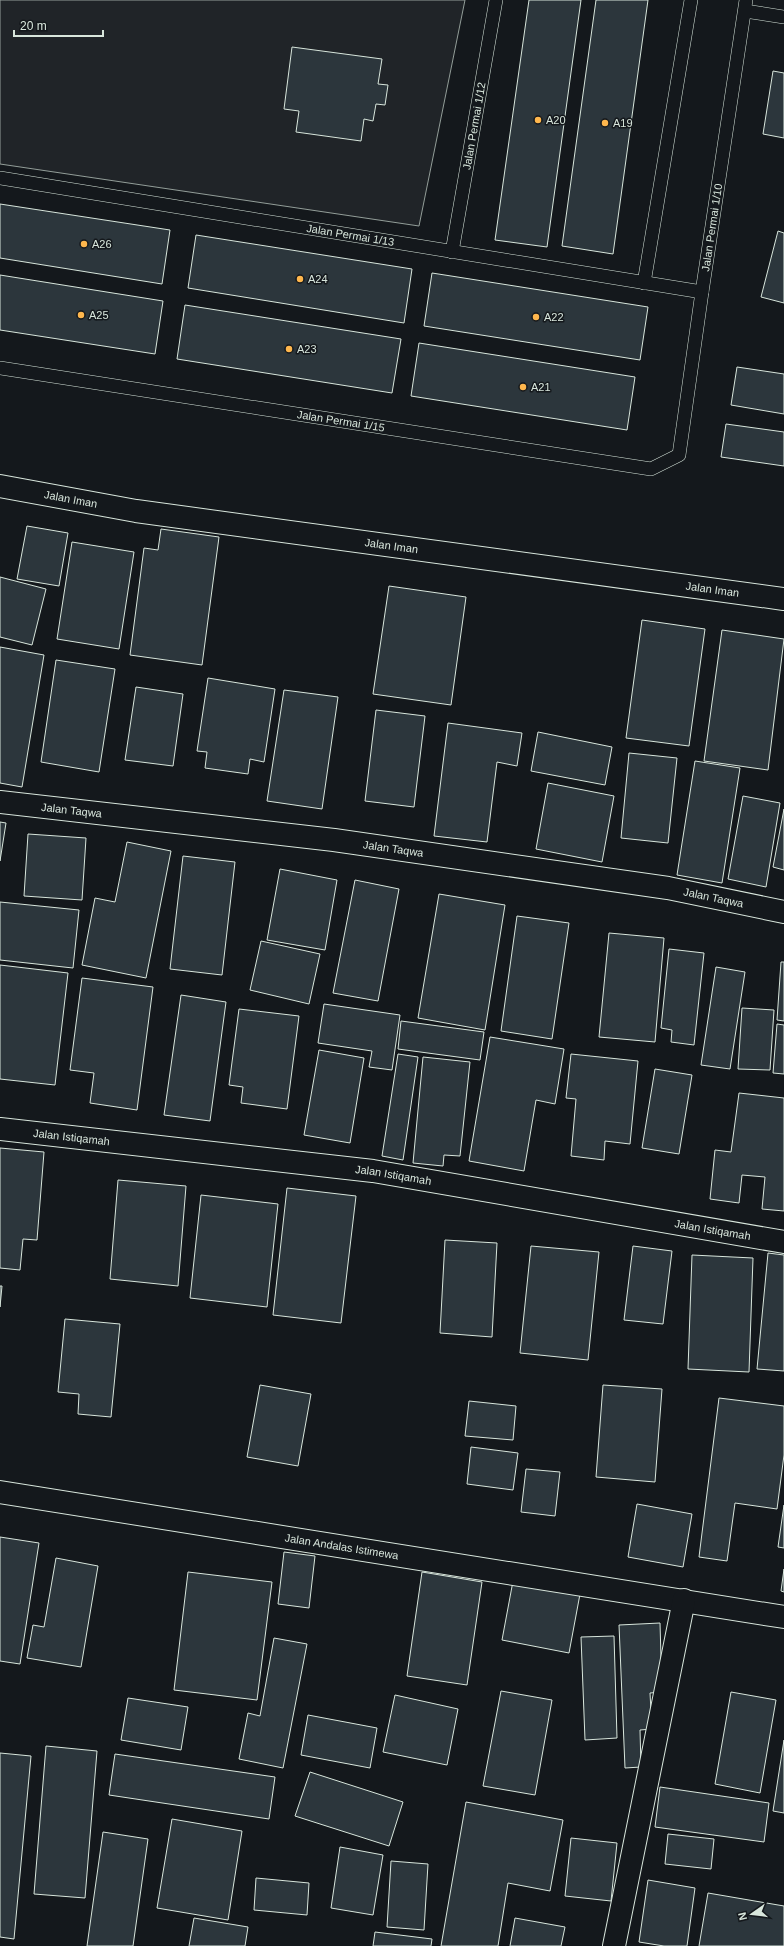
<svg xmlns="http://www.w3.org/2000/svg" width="784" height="1946" viewBox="0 0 784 1946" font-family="Arial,sans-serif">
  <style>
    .green { fill: #202428; stroke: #939e99 }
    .building { fill: #2c363c; stroke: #d8e6dc }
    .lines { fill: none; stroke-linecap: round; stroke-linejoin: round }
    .lane-casing { stroke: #d8e6dc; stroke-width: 14 }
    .street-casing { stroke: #d8e6dc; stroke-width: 24 }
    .lane { stroke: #14181c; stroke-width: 13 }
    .street { stroke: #14181c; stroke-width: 22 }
    .poi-dot { fill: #ffb74d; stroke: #14181c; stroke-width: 1.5 }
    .labels { text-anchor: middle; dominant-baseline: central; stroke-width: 3; stroke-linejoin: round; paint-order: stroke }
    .poi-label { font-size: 11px; fill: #d8e6dc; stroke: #14181c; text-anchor: start }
    .street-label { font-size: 11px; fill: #d8e6dc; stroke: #14181c }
  </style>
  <rect width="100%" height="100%" fill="#14181c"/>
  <path class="green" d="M0 0H465L419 226 0 164Z"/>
  <path class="building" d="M529 0H581L547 247 495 240Z
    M596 0H648L613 254 562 246Z
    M292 47 382 59 378 84 388 85 385 105 376 104 373 121 364 119 361 141 296 132 299 111 284 109Z
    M773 71 784 73V138L763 134Z
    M0 204 170 230 162 284 0 258Z
    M778 231 784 233V303L761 297Z
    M196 235 412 269 404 323 188 288Z
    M432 273 648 307 640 360 424 326Z
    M0 275 163 301 155 354 0 330Z
    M185 305 401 339 392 393 177 359Z
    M419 343 635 377 627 430 411 396Z
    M737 367 784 374V414L731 405Z
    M726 424 784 432V466L721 457Z
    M27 526 68 533 59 586 17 579Z
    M161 529 219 537 202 665 130 655 144 548 158 550Z
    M72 542 134 552 119 649 57 639Z
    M0 577 46 589 32 645 0 637Z
    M389 586 466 597 451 705 373 694Z
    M642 620 705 629 689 746 626 738Z
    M722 630 784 639 768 770 704 761Z
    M0 647 44 655 22 787 0 783Z
    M56 660 115 669 99 772 41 762Z
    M208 678 275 689 264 762 250 759 248 774 205 768 207 752 197 751Z
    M136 687 183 694 173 766 125 760Z
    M284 690 338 697 322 809 267 801Z
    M376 710 425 716 414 807 365 801Z
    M448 723 522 733 517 766 497 762 487 842 434 836Z
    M538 732 612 747 605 785 531 771Z
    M629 753 677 758 668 843 621 838Z
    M695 761 740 768 722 883 677 875Z
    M548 783 614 796 602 862 536 849Z
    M743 796 780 803 766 887 728 879Z
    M784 809V870L773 867Z
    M0 822 6 823 0 861Z
    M28 834 86 838 82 900 24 896Z
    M127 842 171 851 146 978 82 965 95 898 115 902Z
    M183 856 235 862 222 975 170 969Z
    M280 869 337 880 325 950 267 940Z
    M355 880 399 889 378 1001 333 993Z
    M439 894 505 905 485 1030 418 1018Z
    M0 902 79 910 73 968 0 960Z
    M517 916 569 923 552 1039 501 1031Z
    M609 933 664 938 655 1042 599 1037Z
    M261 941 320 954 309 1004 250 990Z
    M669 949 704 953 694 1045 671 1042 672 1030 661 1028Z
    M781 962H784V1021L777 1020Z
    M0 965 68 973 55 1085 0 1079Z
    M716 967 745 972 730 1069 701 1065Z
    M82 978 153 987 137 1110 90 1103 94 1073 70 1070Z
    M181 995 226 1002 210 1121 164 1115Z
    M324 1004 400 1015 392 1070 369 1067 372 1051 318 1043Z
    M742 1008 774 1010 770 1070 738 1069Z
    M239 1009 299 1016 287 1109 241 1103 243 1087 229 1085Z
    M401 1021 484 1032 480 1060 398 1049Z
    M777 1024 784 1025V1074L773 1073Z
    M490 1037 564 1049 555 1104 536 1100 524 1171 469 1161Z
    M319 1050 364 1058 350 1143 304 1135Z
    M398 1054 418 1057 403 1160 382 1156Z
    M571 1054 638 1061 630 1144 605 1141 604 1160 571 1156 576 1099 566 1098Z
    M423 1057 470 1062 460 1156 444 1155 443 1166 413 1163Z
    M655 1069 692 1075 679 1154 642 1148Z
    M739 1093 784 1098V1211L762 1209 765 1177 742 1175 739 1203 710 1199 715 1150 731 1152Z
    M0 1148 44 1152 37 1240 23 1239 20 1270 0 1268Z
    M118 1180 186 1186 178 1286 110 1279Z
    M287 1188 356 1196 341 1323 273 1315Z
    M201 1195 278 1204 267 1307 190 1298Z
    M445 1240 497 1243 492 1337 440 1333Z
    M531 1246 599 1252 588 1360 520 1353Z
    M633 1246 672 1251 663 1324 624 1320Z
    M768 1253 784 1255V1371L757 1369Z
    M692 1255 753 1258 749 1372 688 1369Z
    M0 1286H2L0 1307Z
    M65 1319 120 1324 111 1417 78 1414 79 1394 58 1392Z
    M260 1385 311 1394 298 1466 247 1457Z
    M603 1385 662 1389 655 1482 596 1477Z
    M719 1398 784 1406V1455L777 1509 735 1503 727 1561 699 1557Z
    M469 1401 516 1406 513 1440 465 1436Z
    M471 1447 518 1453 513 1490 467 1484Z
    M526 1469 560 1472 555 1516 521 1512Z
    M637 1504 692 1514 683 1567 628 1557Z
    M784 1505V1548L778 1547Z
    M0 1537 39 1543 20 1664 0 1661Z
    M284 1552 315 1556 309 1608 278 1604Z
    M56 1558 98 1566 81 1667 27 1658 33 1625 44 1627Z
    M784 1569V1592L781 1591Z
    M188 1572 272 1582 257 1700 174 1690Z
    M422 1572 482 1582 467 1685 407 1676Z
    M513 1581 580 1594 569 1653 502 1640Z
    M660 1623 662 1692 650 1693 652 1729 640 1730 641 1767 625 1768 619 1625Z
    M614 1636 617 1738 585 1740 581 1637Z
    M274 1638 307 1644 283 1768 239 1759 248 1713 260 1716Z
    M501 1691 552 1700 535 1795 483 1786Z
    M731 1692 776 1700 760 1793 715 1784Z
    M395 1695 458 1709 447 1765 383 1752Z
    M128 1698 188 1707 181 1750 121 1740Z
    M308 1715 377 1728 370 1768 301 1755Z
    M784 1740V1813L773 1811Z
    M46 1746 97 1751 85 1898 34 1894Z
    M0 1753 31 1756 14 1939 0 1937Z
    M115 1754 275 1777 269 1819 109 1795Z
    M310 1772 403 1802 389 1846 295 1816Z
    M660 1787 769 1803 764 1842 655 1827Z
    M466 1802 563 1820 550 1891 508 1883 498 1946H441Z
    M172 1819 242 1831 228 1920 157 1908Z
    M103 1832 148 1839 133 1946H87Z
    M668 1834 714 1839 711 1869 665 1864Z
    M571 1838 617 1843 611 1901 565 1896Z
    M340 1847 383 1855 373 1915 331 1908Z
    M391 1861 428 1864 424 1930 387 1927Z
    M256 1878 309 1883 307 1915 254 1910Z
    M648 1880 695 1888 687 1946H664L639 1942Z
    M708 1893 784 1906V1946H699Z
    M194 1918 248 1927 245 1946H189Z
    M515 1918 565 1927 561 1946H510Z
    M375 1932 432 1939 431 1946H373Z"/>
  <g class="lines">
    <defs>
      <g id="lane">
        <path d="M745 11 784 17"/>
        <path id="s1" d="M0 178 702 292"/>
        <path id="s2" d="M452 252 496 0"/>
        <path d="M644 283 691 0"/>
        <path id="s3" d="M0 368 651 469 679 455 702 292 746 0"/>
      </g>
      <g id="street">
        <path id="s4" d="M0 486 136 511 784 599"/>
        <path id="s5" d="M0 802 334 840 668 888 784 912"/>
        <path id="s6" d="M0 1129 373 1171 784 1242"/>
        <path id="s7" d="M0 1492 784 1617"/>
        <path d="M614 1946 684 1600"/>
      </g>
    </defs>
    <use href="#lane" class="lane-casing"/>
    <use href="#street" class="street-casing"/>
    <use href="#lane" class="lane"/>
    <use href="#street" class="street"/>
  </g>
  <g class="poi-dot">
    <circle cx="538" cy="120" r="4"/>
    <circle cx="605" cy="123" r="4"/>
    <circle cx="84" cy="244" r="4"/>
    <circle cx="300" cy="279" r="4"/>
    <circle cx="81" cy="315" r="4"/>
    <circle cx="536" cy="317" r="4"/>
    <circle cx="289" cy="349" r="4"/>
    <circle cx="523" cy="387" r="4"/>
  </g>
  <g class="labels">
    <g class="poi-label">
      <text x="546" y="120">A20</text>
      <text x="613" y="123">A19</text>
      <text x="92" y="244">A26</text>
      <text x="308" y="279">A24</text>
      <text x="89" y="315">A25</text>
      <text x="544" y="317">A22</text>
      <text x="297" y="349">A23</text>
      <text x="531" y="387">A21</text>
    </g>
    <g class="street-label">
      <text stroke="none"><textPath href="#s2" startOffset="128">Jalan Permai 1/12</textPath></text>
      <text stroke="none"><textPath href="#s3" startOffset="920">Jalan Permai 1/10</textPath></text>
      <text stroke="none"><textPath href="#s1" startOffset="355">Jalan Permai 1/13</textPath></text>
      <text stroke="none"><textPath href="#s3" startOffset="345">Jalan Permai 1/15</textPath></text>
      <text stroke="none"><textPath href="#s4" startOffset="72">Jalan Iman</textPath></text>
      <text stroke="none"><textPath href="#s4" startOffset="396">Jalan Iman</textPath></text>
      <text stroke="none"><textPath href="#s4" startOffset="720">Jalan Iman</textPath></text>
      <text stroke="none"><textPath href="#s5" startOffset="72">Jalan Taqwa</textPath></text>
      <text stroke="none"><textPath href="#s5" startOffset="396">Jalan Taqwa</textPath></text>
      <text stroke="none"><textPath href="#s5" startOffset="720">Jalan Taqwa</textPath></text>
      <text stroke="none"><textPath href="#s6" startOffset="72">Jalan Istiqamah</textPath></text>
      <text stroke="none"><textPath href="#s6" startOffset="396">Jalan Istiqamah</textPath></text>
      <text stroke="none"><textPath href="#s6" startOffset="720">Jalan Istiqamah</textPath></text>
      <text stroke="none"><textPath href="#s7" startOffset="346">Jalan Andalas Istimewa</textPath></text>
    </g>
  </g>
  <g transform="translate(752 1914) rotate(256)" stroke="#14181c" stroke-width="3" paint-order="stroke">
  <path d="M0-3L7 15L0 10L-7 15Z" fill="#d8e6dc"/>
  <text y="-6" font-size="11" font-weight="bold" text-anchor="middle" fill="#d8e6dc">N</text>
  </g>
  <path d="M14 30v6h89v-6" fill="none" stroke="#d8e6dc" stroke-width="2"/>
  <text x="20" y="30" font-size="12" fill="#d8e6dc" stroke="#14181c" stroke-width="3" paint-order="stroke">20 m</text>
</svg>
